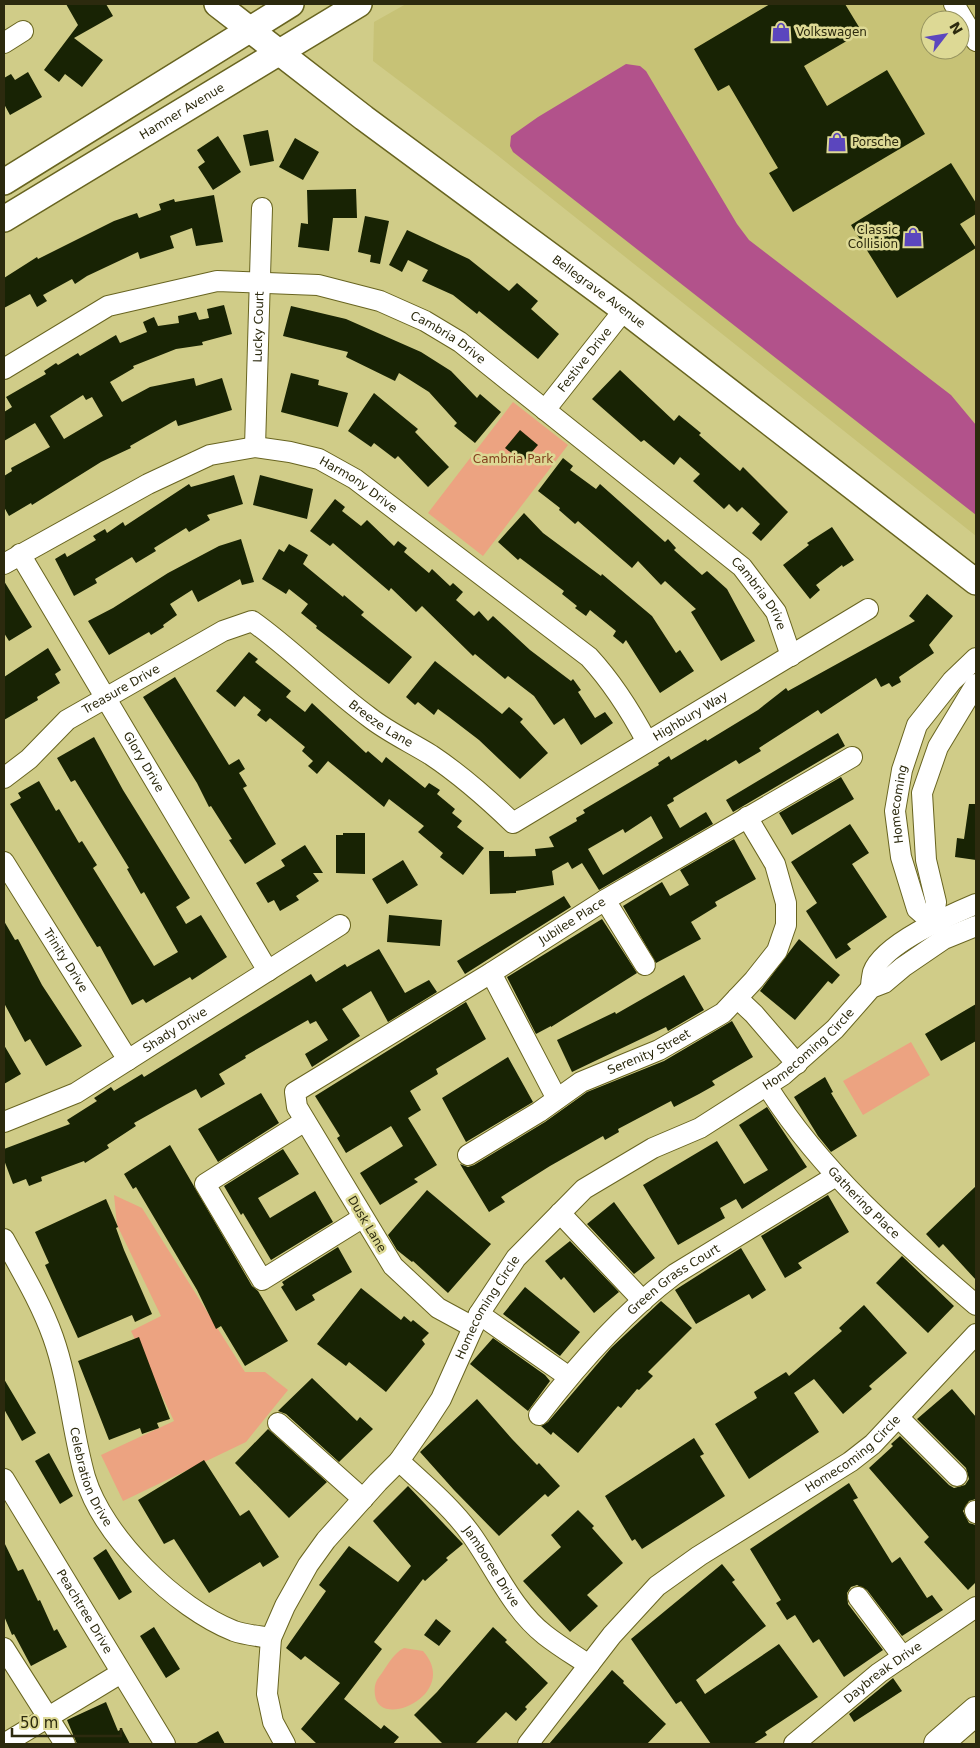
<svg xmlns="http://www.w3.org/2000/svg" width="980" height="1748" viewBox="0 0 980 1748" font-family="'DejaVu Sans',sans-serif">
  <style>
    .built { fill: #c7c276; fill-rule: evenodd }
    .green { fill: #eca381 }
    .water { fill: #b2528b }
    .building { fill: #182304; fill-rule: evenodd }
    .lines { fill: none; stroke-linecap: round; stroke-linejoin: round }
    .minor-casing { stroke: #686420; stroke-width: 22 }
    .major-casing { stroke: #686420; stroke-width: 28 }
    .highway-casing { stroke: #686420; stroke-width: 30 }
    .minor { stroke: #fff; stroke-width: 20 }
    .major { stroke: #fff; stroke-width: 25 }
    .highway { stroke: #fff; stroke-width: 28 }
    .labels { text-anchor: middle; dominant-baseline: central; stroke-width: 5; stroke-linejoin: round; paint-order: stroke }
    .poi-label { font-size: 12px; fill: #2c2a0e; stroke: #ddd995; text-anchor: start }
    .street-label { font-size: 12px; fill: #2c2a0e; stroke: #ddd995 }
    .park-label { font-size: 12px; fill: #823f1d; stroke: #ddd995 }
  </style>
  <rect width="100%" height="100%" fill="#d0cc88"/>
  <path class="built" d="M406 4H976V536L492 151 373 61 374 22ZM930 20H960V50H930Z"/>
  <path class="green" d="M513 402 568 445 483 556 428 513Z
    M911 1042 930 1075 863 1115 843 1081Z
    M114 1195 142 1208 245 1372H265L288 1390 246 1442 123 1501 101 1455 174 1421 131 1331 161 1316 117 1225Z
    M404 1648 423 1651C461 1694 379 1731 375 1695 374 1688 375 1682 379 1677 387 1667 392 1654 404 1648Z"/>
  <path class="water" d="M626 64 640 66 646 71 737 224 749 240 951 395 976 425V515L513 152 510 146 511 136 538 117Z"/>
  <path class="building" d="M66 4H106L113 16 74 38 103 60 82 87 65 74 59 82 44 70 78 25Z
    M770 4H845L862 32 804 66 827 106 887 70 925 134 793 212 769 173 778 168 729 85 718 91 694 49Z
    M28 72 42 97 10 115 4 104V78L11 74 15 80Z
    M268 130 274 161 250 166 243 135Z
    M218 136 241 172 213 190 198 167 205 162 197 150Z
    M295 138 319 152 303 180 279 167Z
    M951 163 976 203V214L960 224 976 248 897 298 851 225Z
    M356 189 357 218H333L329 251 298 247 301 223 308 224 307 190Z
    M214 195 223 242 196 246 192 228 170 236 174 248 140 259 138 252 87 276 75 284 72 279 43 295 47 301 37 307 30 294 4 308V278L37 257 38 259 114 221 137 213 139 218 161 210 159 204 174 199 175 202Z
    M365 216 389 221 380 264 370 262 371 255 358 252Z
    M407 230 469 259 509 291 517 283 538 301 531 309 559 334 538 359 479 311 477 314 453 295 422 281 428 270 408 260 402 272 389 265Z
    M224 305 232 334 202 342 203 345 176 349 133 366 134 368 110 382 122 402 150 387 194 378 196 386 222 378 232 410 178 426 176 420 130 446 131 448 101 462 32 505 31 503 9 516 4 507V476L12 471 11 468 50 447 35 423 4 441V412L12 407 6 397 46 374 44 371 56 363 58 365 78 353 80 356 116 335 120 343 147 332 143 322 154 317 158 326 179 323 178 316 196 312 199 320 209 318 207 309ZM83 395 86 400 92 397 103 416 64 439 50 416Z
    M291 306 346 319 421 352 451 371 477 398 480 394 501 412 475 443 454 426 457 423 429 392 399 373 395 381 346 357 348 352 283 336Z
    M620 370 674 421 679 415 701 433 699 435 740 471 743 467 788 512 761 541 752 533 760 524 742 507 737 512 729 504 724 509 693 481 700 474 680 457 674 465 644 440 641 442 592 399Z
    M291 373 319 380 318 385 348 393 338 427 281 412Z
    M374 393 418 429 415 432 449 467 428 487 398 456 395 459 374 443 371 447 348 431Z
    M520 430 538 445 523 462 505 448Z
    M563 458 573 466 570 470 596 489 600 484 665 542 668 539 676 548 674 550 702 575 707 571 727 589 755 641 721 661 691 612 696 609 665 581 661 585 638 561 632 568 578 521 575 524 559 510 560 508 538 491Z
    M234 475 243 504 207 515 210 520 189 532 186 528 154 548 156 551 136 563 132 557 95 579 97 583 74 596 55 559 65 553 67 557 96 540 93 536 105 529 107 533 123 522 125 526 189 484 191 487Z
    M260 475 313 489 307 519 253 505Z
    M335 499 345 507 342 511 361 526 367 520 394 546 398 541 407 548 404 552 429 573 432 569 450 586 453 583 463 592 456 600 474 616 479 611 488 621 493 616 530 650 571 681 573 679 581 690 578 692 595 718 605 712 613 723 581 745 564 718 554 725 534 696 508 676 505 679 475 654 473 656 422 606 416 612 391 588 389 591 333 543 330 546 310 531Z
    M524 513 543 533 601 576 602 574 652 616 676 653 680 650 694 671 660 693 626 640 623 644 613 636 616 631 590 610 586 616 575 608 577 606 562 594 564 591 520 558 518 560 498 542Z
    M832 527 854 560 843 567 842 565 816 585 820 590 810 599 783 565 809 545 807 543Z
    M241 539 254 582 242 585 240 579 198 602 192 590 170 604 177 615 163 625 164 627 151 635 149 632 109 655 88 621 113 608 168 573 219 546Z
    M289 544 308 555 303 564 343 597 344 595 364 612 361 615 412 657 389 684 316 628 317 626 301 613 308 604 289 589 286 594 262 579 279 549 284 552Z
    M4 581 32 627 9 641 4 633Z
    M927 594 953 616 929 645 934 653 899 677 901 682 892 687 889 683 881 687 876 678 821 714 818 710 759 748 761 751 739 764 736 760 701 781 673 798 674 801 667 805 680 828 706 812 713 824 599 890 582 863 572 869 568 862 552 871 554 885 516 891V893L490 894 489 851H504V857L536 856 535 849 554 847 549 837 577 821 576 818 585 813 583 810 659 765 658 763 669 756 671 760 706 739 707 741 758 710 786 688 788 691 915 621 909 616ZM651 816 663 838 603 875 588 849 623 829 625 833Z
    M48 648 61 670 55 674 60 683 37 697 38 700 4 720V677Z
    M249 652 258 659 255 662 291 691 286 697 305 712 312 703 366 753 368 751 382 763 386 757 425 788 429 783 440 790 437 794 455 809 452 813 462 821 457 827 484 848 463 875 440 857 443 853 418 832 424 826 389 799 384 807 328 761 317 774 308 766 313 761 302 751 305 747 270 718 266 722 257 715 261 710 244 696 235 707 216 691Z
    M435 661 502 714 509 707 523 719 520 722 548 753 520 779 479 740 449 717 438 709 434 715 418 702 415 705 406 697Z
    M175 677 229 765 239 759 245 769 239 773 247 786 243 788 276 844 245 864 229 840 232 839 211 806 209 807 197 783 143 697Z
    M838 733 845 746 733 812 726 800Z
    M94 737 123 790 190 898 176 907 186 924 201 915 227 957 192 980 190 977 146 1003 143 999 132 1005 100 946 97 947 10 804 21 798 18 793 39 781 56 811 59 809 79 843 82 841 97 865 93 868 154 966 178 952 144 892 141 894 127 869 129 868 75 780 71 782 57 758Z
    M841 777 854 799 792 835 779 813Z
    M969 804H976V860L955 857 957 838 964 839Z
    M850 824 869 853 852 864 887 917 847 944 851 949 836 959 806 911 817 903 791 862Z
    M343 833H365V874L336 873V835H343Z
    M734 839 756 879 715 902 717 906 691 922 701 939 656 963 623 906 662 882 670 896 689 885 680 870Z
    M305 845 323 873H313L319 881 296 896 299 900 280 911 274 900 268 903 256 883 285 866 281 860Z
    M403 860 418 885 387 904 372 879Z
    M564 896 571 907 465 974 457 961Z
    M389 915 442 920 440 946 387 942Z
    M602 919 637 973 551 1027V1026L536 1034 507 977Z
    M4 921 15 940 18 939 42 985 82 1046 46 1066 30 1039 25 1042 4 1003Z
    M799 939 840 975 832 984 828 981 795 1020 760 991Z
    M379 949 405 993 429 980 437 992 388 1022 371 991 342 1009 360 1036 312 1067 305 1054 328 1040 316 1021 310 1024 308 1020 245 1056 246 1058 219 1074 225 1084 201 1098 196 1089 166 1105 134 1123 136 1126 107 1145 109 1148 85 1163 84 1161 41 1177 42 1181 29 1186 26 1179 13 1184 4 1160V1149L70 1124 67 1120 97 1101 94 1098 111 1087 114 1091 142 1074 144 1077 311 974 316 982 345 964 347 967Z
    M684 975 704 1010 668 1031 666 1027 572 1072 557 1040 615 1012 616 1014Z
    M466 1002 486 1039 436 1069 438 1074 410 1091 421 1110 408 1118 437 1165 414 1179 418 1182 380 1205 360 1173 403 1146 391 1126 346 1153 337 1138 340 1136 315 1096Z
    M976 1004V1041L941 1061 925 1034Z
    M732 1021 753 1057 712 1081 715 1085 699 1094 674 1107 671 1101 618 1129 619 1132 605 1140 603 1136 550 1166 501 1197 505 1202 489 1212 460 1164 468 1167 474 1165 545 1122 587 1092 664 1061Z
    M4 1045 21 1074 4 1084Z
    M508 1057 533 1102 466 1142 442 1098Z
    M825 1077 833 1092 831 1093 857 1136 831 1152 818 1136 794 1097Z
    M261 1093 279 1123 218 1162 198 1129Z
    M767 1107 807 1167 742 1209 736 1199 720 1208 725 1218 678 1245 643 1185 717 1141 744 1184 768 1170 739 1125Z
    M170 1145 252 1286 258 1291 288 1341 245 1366 221 1326 216 1329 197 1290 136 1187 133 1189 124 1174Z
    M283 1149 299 1174 258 1198 270 1218 315 1191 333 1222 271 1260 243 1213 241 1215 224 1186Z
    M976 1186V1280L943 1244 939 1248 926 1234Z
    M427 1190 491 1244 448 1293 413 1261 412 1262 397 1250 388 1235Z
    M828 1195 849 1232 798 1263 802 1268 785 1278 761 1236Z
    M106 1199 118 1227 116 1228 124 1250 152 1314 135 1322 132 1315 78 1338 45 1265 49 1263 35 1232Z
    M614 1202 655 1258 634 1274 587 1224Z
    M570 1241 619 1292 594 1313 564 1277 561 1280 545 1261Z
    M338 1247 352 1272 312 1295 315 1300 296 1311 281 1287 284 1285 282 1282Z
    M741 1248 766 1290 752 1299 749 1294 696 1324 675 1290Z
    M902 1256 954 1306 928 1333 876 1283Z
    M525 1287 580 1332 560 1356 503 1314Z
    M361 1288 401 1320 404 1316 411 1322 413 1320 429 1333 422 1340 425 1344 386 1392 349 1362 346 1366 317 1344Z
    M661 1301 692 1328 648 1372 653 1376 639 1390 637 1389 621 1408 618 1406 578 1453 553 1432 551 1435 541 1426 548 1422 611 1348Z
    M864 1305 907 1353 869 1386 872 1389 843 1414 814 1379 794 1393 819 1432 749 1479 715 1424 757 1398 754 1392 786 1372 789 1376 842 1331 839 1328Z
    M139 1337 170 1419 157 1423 159 1428 142 1434 140 1428 109 1440 78 1361Z
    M493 1338 545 1375 550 1381 528 1411 470 1364Z
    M312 1378 357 1421 360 1417 373 1429 339 1462 286 1414 278 1411Z
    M4 1379 36 1433 22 1441 4 1409Z
    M952 1389 976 1417V1499L969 1501 963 1511 969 1523 976 1525V1582L968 1590 924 1542 929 1537 869 1468 893 1446 891 1444 900 1436 949 1485 954 1488 965 1485 969 1479 966 1468 917 1419Z
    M477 1399 512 1439 537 1465 539 1463 560 1486 548 1497 545 1494 499 1536 454 1490 420 1452Z
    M268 1429 327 1482 289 1518 235 1463Z
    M694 1438 704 1454 700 1456 725 1496 642 1549 635 1539 632 1541 605 1496Z
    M49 1453 73 1496 60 1504 35 1461Z
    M204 1460 240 1516 249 1510 279 1557 263 1567 260 1562 209 1593 174 1539 164 1544 138 1500Z
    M849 1483 858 1498 853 1500 892 1563 900 1557 927 1598 932 1595 943 1610 902 1636 867 1590 857 1585 851 1587 847 1593 848 1604 883 1650 844 1677 819 1639 813 1643 795 1615 787 1620 776 1603 781 1600 750 1549Z
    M408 1486 463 1544 446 1558 448 1560 425 1581 423 1579 374 1642 382 1649 344 1699 381 1729 384 1725 399 1737 393 1744H317L301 1729 340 1683 305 1656 301 1660 286 1648 326 1591 319 1585 349 1546 398 1582 411 1566 373 1521Z
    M578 1510 594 1526 592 1528 623 1563 587 1595 598 1606 570 1632 523 1581 561 1547 551 1535Z
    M4 1542 18 1571 23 1569 38 1601 40 1600 54 1631 57 1629 67 1647 31 1666 14 1634 12 1635 4 1616Z
    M106 1549 132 1592 119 1600 93 1558Z
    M722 1564 735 1580 732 1582 766 1626 696 1680 705 1694 779 1644 818 1697 765 1732 767 1735 753 1744H711L681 1701 676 1704 631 1639Z
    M436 1619 451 1631 439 1646 424 1635Z
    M154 1627 180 1669 166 1678 140 1636Z
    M493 1627 507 1640 505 1642 548 1683 525 1707 527 1709 516 1721 506 1712 475 1744H443L414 1715 437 1692Z
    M612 1670 624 1681 623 1683 666 1724 647 1744H549Z
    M893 1678 902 1691 854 1722 849 1714Z
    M106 1702 118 1731 122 1729 130 1744H77L67 1720Z
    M218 1731 225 1744H195Z"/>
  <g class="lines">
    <defs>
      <g id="minor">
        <path d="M954 4 976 41"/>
        <path d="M4 43 23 31"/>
        <path id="s1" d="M4 369 108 306 217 281 318 285 380 301 425 321 460 342 742 567 776 612 791 656"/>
        <path id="s2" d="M545 410 624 310"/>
        <path id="s3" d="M255 447 262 208"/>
        <path id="s4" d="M20 554 268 971"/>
        <path id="s5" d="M4 564 148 484 210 455 255 447 290 452 319 459 355 479 589 657C613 683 630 710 647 742"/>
        <path id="s6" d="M4 778 29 759 67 720 223 631 252 621C293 650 328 687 369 717 388 732 410 742 431 755 461 775 487 798 513 823L868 609"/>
        <path id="s7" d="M4 862 128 1060"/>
        <path d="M605 900 645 965"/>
        <path id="s8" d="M933 923 917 909 901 857 895 811 902 770 917 725 952 681 976 658"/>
        <path d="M933 923 936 902 926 860 922 793 938 747 976 684"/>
        <path d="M491 973 557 1099"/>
        <path d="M871 988C871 983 872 977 873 972 883 944 950 915 976 904"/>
        <path d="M737 998 754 1014 797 1064"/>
        <path id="s9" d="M767 1086C821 1172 899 1239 976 1305"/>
        <path d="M305 1121 205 1184 262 1280 362 1218"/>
        <path id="s10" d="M4 1122 76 1093 340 925"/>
        <path id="s11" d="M468 1155 539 1112 581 1082 659 1050 723 1013 754 980 777 951 786 925V903L775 864 747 817"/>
        <path d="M560 1213 643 1301"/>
        <path id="s12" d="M4 1239C21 1270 41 1303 53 1337 69 1382 72 1431 85 1477 103 1537 176 1608 234 1631 245 1635 259 1636 271 1638"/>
        <path d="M479 1314 569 1377"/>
        <path id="s13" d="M473 1327 438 1308 393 1266 297 1107 295 1092 491 973 605 900 852 757"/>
        <path id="s14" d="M539 1415C579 1363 623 1313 675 1274L836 1176"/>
        <path d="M899 1418 957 1476"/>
        <path d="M278 1423 363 1499"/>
        <path id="s15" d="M399 1461C425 1485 453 1508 473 1537 496 1570 513 1610 545 1635 559 1646 574 1655 589 1665"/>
        <path id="s16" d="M4 1479 165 1744"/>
        <path d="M975 1511 976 1513"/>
        <path d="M858 1597 903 1657"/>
        <path d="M4 1648 65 1744"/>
        <path d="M4 1744 121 1673"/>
        <path id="s17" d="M285 1744 273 1722 267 1694 271 1638 285 1606 308 1565 326 1540 378 1482 399 1461 424 1425 441 1399 479 1314 516 1258 584 1189 653 1148 700 1128 783 1075 835 1029 871 988 884 983 903 967 944 939 976 926"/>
        <path id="s18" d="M528 1744 612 1635 657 1586 699 1556 850 1462 873 1444 976 1334"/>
        <path id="s19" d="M794 1744 879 1673 976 1607"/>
      </g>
      <g id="major">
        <path id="s20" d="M217 4 364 118 624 310 976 582"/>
        <path d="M4 182 291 4"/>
        <path id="s21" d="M4 219 359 4"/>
      </g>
      <path id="highway" d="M938 1744 976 1711"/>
    </defs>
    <use href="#minor" class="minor-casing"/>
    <use href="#major" class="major-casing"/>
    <use href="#highway" class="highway-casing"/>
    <use href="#minor" class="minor"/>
    <use href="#major" class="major"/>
    <use href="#highway" class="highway"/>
  </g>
  <defs>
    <symbol id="shop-bare" viewBox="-9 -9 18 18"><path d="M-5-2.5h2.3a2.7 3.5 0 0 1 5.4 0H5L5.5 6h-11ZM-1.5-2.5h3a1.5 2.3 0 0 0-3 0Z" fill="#5b46be" stroke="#ddd995" stroke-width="2.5" paint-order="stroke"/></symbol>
  </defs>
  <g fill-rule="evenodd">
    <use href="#shop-bare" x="767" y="18" width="28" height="28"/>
    <use href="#shop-bare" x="823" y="128" width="28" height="28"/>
    <use href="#shop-bare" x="899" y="223" width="28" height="28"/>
  </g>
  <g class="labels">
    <g class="poi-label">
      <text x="796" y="32">Volkswagen</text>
      <text x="852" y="142">Porsche</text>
      <text x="898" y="230" text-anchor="end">Classic<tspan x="898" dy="14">Collision</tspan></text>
    </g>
    <g class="street-label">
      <text stroke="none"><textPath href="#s21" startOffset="208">Hamner Avenue</textPath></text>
      <text stroke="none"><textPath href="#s20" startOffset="478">Bellegrave Avenue</textPath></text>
      <text stroke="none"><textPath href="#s3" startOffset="120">Lucky Court</textPath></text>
      <text stroke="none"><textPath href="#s1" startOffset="476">Cambria Drive</textPath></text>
      <text stroke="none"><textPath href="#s2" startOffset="64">Festive Drive</textPath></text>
      <text stroke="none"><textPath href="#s5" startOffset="391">Harmony Drive</textPath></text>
      <text stroke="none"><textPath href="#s1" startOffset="881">Cambria Drive</textPath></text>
      <text stroke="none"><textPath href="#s6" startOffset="148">Treasure Drive</textPath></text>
      <text stroke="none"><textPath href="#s6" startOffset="834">Highbury Way</textPath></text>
      <text stroke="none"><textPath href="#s6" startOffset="461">Breeze Lane</textPath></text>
      <text stroke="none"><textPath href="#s4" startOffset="242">Glory Drive</textPath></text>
      <text stroke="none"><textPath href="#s8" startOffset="129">Homecoming</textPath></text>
      <text stroke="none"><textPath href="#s13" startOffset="628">Jubilee Place</textPath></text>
      <text stroke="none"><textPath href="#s7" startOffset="116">Trinity Drive</textPath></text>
      <text stroke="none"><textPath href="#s10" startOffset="195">Shady Drive</textPath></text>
      <text stroke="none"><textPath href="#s17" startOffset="928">Homecoming Circle</textPath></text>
      <text stroke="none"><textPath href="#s11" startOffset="209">Serenity Street</textPath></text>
      <text stroke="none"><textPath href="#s9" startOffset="152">Gathering Place</textPath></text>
      <text transform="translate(367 1224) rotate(59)">Dusk Lane</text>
      <text stroke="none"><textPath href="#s14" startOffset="192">Green Grass Court</textPath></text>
      <text stroke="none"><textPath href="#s17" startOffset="508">Homecoming Circle</textPath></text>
      <text stroke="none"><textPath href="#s18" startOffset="441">Homecoming Circle</textPath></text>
      <text stroke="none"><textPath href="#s12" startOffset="255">Celebration Drive</textPath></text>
      <text stroke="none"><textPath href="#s15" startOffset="141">Jamboree Drive</textPath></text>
      <text stroke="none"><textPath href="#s16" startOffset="155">Peachtree Drive</textPath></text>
      <text stroke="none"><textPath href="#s19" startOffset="114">Daybreak Drive</textPath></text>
    </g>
    <g class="park-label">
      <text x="513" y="459">Cambria Park</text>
    </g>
  </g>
  <rect width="980" height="1748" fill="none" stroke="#2c2a0e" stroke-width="10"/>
  <g transform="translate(945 35) rotate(59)"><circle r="24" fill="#ddd995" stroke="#96935f"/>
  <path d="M0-4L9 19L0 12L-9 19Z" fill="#5b46be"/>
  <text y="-8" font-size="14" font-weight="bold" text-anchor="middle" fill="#2c2a0e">N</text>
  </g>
  <path d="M12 1728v8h109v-8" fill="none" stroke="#2c2a0e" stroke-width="2.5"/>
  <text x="20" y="1728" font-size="15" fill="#2c2a0e" stroke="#ddd995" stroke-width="4" paint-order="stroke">50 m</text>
</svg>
